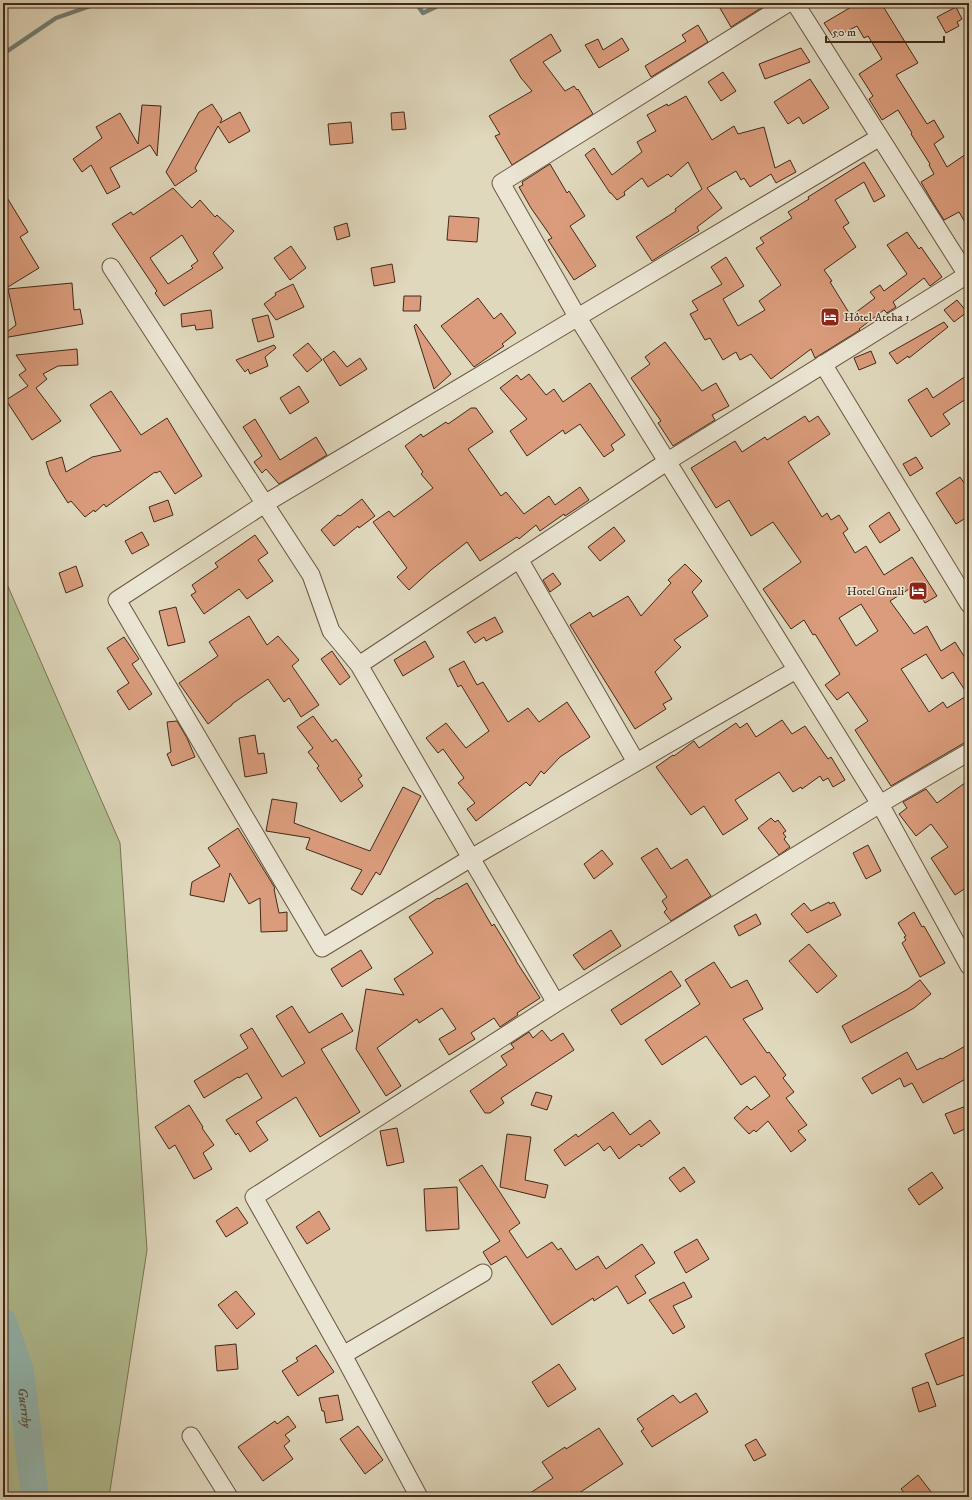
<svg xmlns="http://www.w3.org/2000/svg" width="972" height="1500" viewBox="0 0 972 1500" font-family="'IM FELL DW Pica',serif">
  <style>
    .green { fill: #b1bf92; stroke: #7a7454 }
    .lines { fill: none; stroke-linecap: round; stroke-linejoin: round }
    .stream { stroke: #737f75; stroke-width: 4.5 }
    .river { stroke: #94b9b3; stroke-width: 28 }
    .building { fill: #da9c7c; stroke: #422917; fill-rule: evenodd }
    .minor-casing { stroke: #6a5540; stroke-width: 19 }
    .minor { stroke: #ebe6d4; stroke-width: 17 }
    .labels { text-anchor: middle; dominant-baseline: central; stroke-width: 3; stroke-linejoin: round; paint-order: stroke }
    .poi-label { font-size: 12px; fill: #422917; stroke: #ebe6d4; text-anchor: start }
    .water-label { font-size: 13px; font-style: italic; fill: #564d3e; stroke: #ebe6d4 }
  </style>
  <rect width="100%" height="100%" fill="#e0d8bd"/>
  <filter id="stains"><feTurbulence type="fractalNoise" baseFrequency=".005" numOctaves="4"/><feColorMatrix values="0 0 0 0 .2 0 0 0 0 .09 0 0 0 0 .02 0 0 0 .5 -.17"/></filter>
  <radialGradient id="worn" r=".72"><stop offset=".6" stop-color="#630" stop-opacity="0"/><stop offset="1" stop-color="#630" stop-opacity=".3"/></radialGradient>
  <path class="green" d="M3 575 120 843 147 1250 109 1497H3Z"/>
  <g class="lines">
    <path class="stream" d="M416 3 423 13 444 3
      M3 54 56 18 99 3"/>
    <path class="river" id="s1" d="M3 1322 20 1371 35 1497"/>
  </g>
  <path class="building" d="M717 3H769L731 27Z
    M858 3H881L918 63 896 75 927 124 934 120 944 137 934 144 947 167 969 152V229L959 212 944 220 932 201 921 182 934 174 929 165 930 164 911 134 912 133 898 110 882 120 869 99 873 96 859 74 882 59 868 36 864 38 857 26 834 38 824 23Z
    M956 7 962 19 957 22 959 26 946 33 937 17Z
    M698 25 708 42 651 77 645 66 686 41 682 35Z
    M551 34 561 51 543 62 565 91 574 86 577 90 578 89 593 114 512 165 495 136 500 134 489 116 532 91 521 78 510 60Z
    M622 38 629 50 599 68 585 45 598 39 603 50Z
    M801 48 810 62 765 79 759 64Z
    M723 72 736 91 721 101 708 82Z
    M810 79 829 108 803 124 799 117 788 124 774 102Z
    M686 96 712 140 734 126 738 134 764 127 775 168 790 160 796 172 776 183 771 174 750 187 744 178 741 180 736 171 707 188 722 208 697 227 699 231 652 261 636 237 676 211 675 209 702 189 688 162 671 177 668 174 648 187 642 178 624 192 625 195 617 200 611 193H610L585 155 594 148 612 175 642 152 637 142 656 131 647 115 667 104 668 106Z
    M212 104 222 119 220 123 240 112 250 131 229 143 218 126 195 168 197 171 175 186 166 172 199 112Z
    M142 105 161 106 157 156 150 145 110 168 120 187 107 194 91 165 82 172 73 159 102 138 96 127 120 113 138 144Z
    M404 112 406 129 392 130 391 113Z
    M351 122 353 143 330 145 328 124Z
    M864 162 885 196 874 202 864 182 835 200 849 223 843 227 856 247 824 270 832 281 830 282 851 316 875 298 870 292 880 285 884 291 907 274 887 245 907 232 919 249 921 247 942 277 930 286 924 278 893 302 896 307 887 313 884 310 859 329 860 330 815 358 811 349 771 379 751 354 740 360 736 352 723 360 710 338 705 340 690 314 698 310 692 301 722 284 711 267 726 257 744 286 723 299 738 326 765 310 759 301 781 285 756 248 764 243 760 238 792 218 788 212 809 199 808 197Z
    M550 164 567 193 569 191 585 216 570 226 596 266 574 280 548 240 552 238 531 208 519 187 523 185 522 182Z
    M173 188 192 208 200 200 215 217 217 215 234 231 213 253 223 268 164 306 155 293 157 291 112 224 131 212 133 215ZM182 235 198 261 191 266 193 268 168 284 150 258Z
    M3 191 28 232 20 237 39 268 3 290Z
    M449 216 479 218 477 242 447 240Z
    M347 223 350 236 337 240 334 227Z
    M291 246 306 268 290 280 274 258Z
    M392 264 395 282 374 286 371 268Z
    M72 283 74 310 80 309 83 324 3 338V335L16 325 8 289Z
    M293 284 304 307 276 320 264 304 276 295 275 293Z
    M404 296H421L420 311H403Z
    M478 298 494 319 501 313 516 333 502 344 504 346 474 367 441 326Z
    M957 300 967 312 954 322 944 310Z
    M211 310 213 328 196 330 195 325 182 327 181 314Z
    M268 315 274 337 258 342 252 319Z
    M944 322 948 327 909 358 908 356 897 364 889 353Z
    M416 324 451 374 434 389 414 326Z
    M665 342 702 391 716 383 729 406 712 415 715 420 673 446 658 423 661 421 631 378 650 364 645 357Z
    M308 343 322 360 307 372 293 355Z
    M274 345 276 348 265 357 268 366 250 374 248 369 245 372 236 360Z
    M77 349 78 365 58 366 43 374 47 379 36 388 61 421 32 440 6 400 28 386 19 375 26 370 16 355Z
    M334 351 347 367 360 358 367 369 340 386 323 359Z
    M871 351 876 363 859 370 854 358Z
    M529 374 546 395 554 389 563 402 590 383 625 435 611 445 614 450 604 457 580 424 565 434 563 430 527 456 510 431 527 419 500 388 517 375 521 380Z
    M969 374V397L943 414 950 424 931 437 908 400 927 388 933 398Z
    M299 386 309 402 290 414 280 398Z
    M111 391 141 435 167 418 202 476 175 494 160 471 156 473 155 472 106 507 104 504 95 512 94 510 85 517 71 501 68 503 50 475 46 462 62 457 66 472 92 457 121 451 90 405Z
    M471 408H476L493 432 468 449 501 496 506 492 524 514 549 496 555 505 580 487 589 500 565 516 564 514 540 531 536 525 519 539 517 537 480 561 467 542 431 570 409 590 397 577 407 568 373 522 389 511 394 517 433 488 421 474 423 472 405 446 421 434 423 437 446 422 448 424Z
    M805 416 809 422 818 416 830 434 788 462 822 517 827 513 831 520 839 515 848 529 843 533 855 553 866 546 884 575 912 557 937 596 925 603 914 586 890 601 914 634 927 626 941 651 955 642 969 664V740L891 786 855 730 868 721 848 692 837 700 825 685 840 674 815 634 813 635 804 620 791 629 763 589 801 562 773 522 751 536 729 500 716 508 691 468 735 441 742 452 765 437 767 440ZM861 604 878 631 856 646 839 618ZM926 654 942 679 953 672 968 695 947 708 943 702 929 712 901 669Z
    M255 419 280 460 316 437 327 455 279 484 266 469 262 473 254 462 262 456 243 427Z
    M916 457 923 468 910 476 903 464Z
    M960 477 969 490V516L956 524 936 493Z
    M362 499 375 516 359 528 358 526 334 546 321 530 338 515 340 516Z
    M168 500 173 515 154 522 149 507Z
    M889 512 900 530 880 543 869 526Z
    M614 527 625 541 600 561 588 547Z
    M142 532 149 545 132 554 125 541Z
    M255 535 268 553 258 560 273 581 247 599 239 589 204 614 191 595 196 592 192 585 218 567 215 563Z
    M685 564 702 581 692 592 708 616 674 640 681 647 655 672 672 699 663 704 666 709 635 729 570 625 590 612 593 617 628 596 641 616 671 583 668 580Z
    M76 566 83 586 66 593 59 573Z
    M553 573 561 584 550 592 543 580Z
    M176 607 185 642 168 646 159 611Z
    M249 616 267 645 278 636 299 660 292 666 319 705 301 717 289 698 284 702 268 679 232 704V705L208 724 179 683 218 656 209 642Z
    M495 617 503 632 486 641 484 637 475 643 467 632Z
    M124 637 139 659 132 664 152 694 129 710 117 691 129 683 107 648Z
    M425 641 434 657 403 676 394 660Z
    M332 651 350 677 340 685 321 659Z
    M464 661 477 685 483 682 508 722 528 708 539 722 567 702 590 737 560 757 544 774 541 771 530 786 526 782 476 821 467 809 475 803 458 783 464 778 443 749 438 753 426 738 446 723 466 748 489 731 461 685 458 687 449 669Z
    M313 716 332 742 336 739 362 776 358 779 363 786 341 802 317 768 319 766 308 752 313 748 297 727Z
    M782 720 792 734 805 726 828 759 831 757 845 780 833 787 828 778 823 781 820 776 802 789 801 787 793 792 779 772 735 800 748 819 723 835 704 806 691 815 656 767 673 755 674 756 694 741 699 748 736 723 740 728 747 723 756 737Z
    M177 721 187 738 195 757 172 766 167 754 171 752 167 722Z
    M255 735 258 754 264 753 267 773 245 777 239 738Z
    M969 780V886L955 895 931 858 948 847 931 824 916 836 899 814 907 808 903 802 926 789 937 803Z
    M403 787 421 796 380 875 376 872 362 895 351 889 362 870 306 849 310 838 266 831 272 799 297 803 294 823 370 851Z
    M771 818 775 822 778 820 786 831 783 833 786 837 784 839 790 847 779 855 758 828Z
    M238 828 275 888 274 889 279 913 287 912V931L261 932 260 898 249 904 230 873 224 902 190 895 192 882 220 866 208 848Z
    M868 845 881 871 866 879 853 853Z
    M657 848 671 869 687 859 711 896 671 921 664 912 667 909 662 901 667 897 641 858Z
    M602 850 613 864 594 879 584 864Z
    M467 883 492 926 494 924 516 960V961L540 998 517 1013 518 1015 500 1027 494 1018 471 1033 475 1039 449 1055 439 1039 456 1029 442 1008 419 1023 417 1019 377 1048 401 1086 386 1096 356 1049 366 989 404 995 394 979 433 953 409 917 438 898 439 899Z
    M829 902 830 904 834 902 841 915 807 933 791 914 804 903 811 911Z
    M914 912 922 927 924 926 945 963 920 977 902 943 906 940 904 937 906 936 898 923Z
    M756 914 761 924 739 936 734 926Z
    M611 930 621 946 584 970 573 955Z
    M809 944 837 976 817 993 789 961Z
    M361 950 372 968 342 987 331 969Z
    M714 962 731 988 747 980 763 1009 743 1019 767 1053 769 1052 786 1075 783 1078 794 1092 786 1098 807 1125 798 1131 806 1140 791 1152 768 1121 756 1132 754 1130 749 1134 734 1118 747 1106 751 1110 770 1096 755 1076 741 1085 706 1036 662 1065 645 1040 700 1004 685 980Z
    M671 971 681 986 621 1025 611 1010Z
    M920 980 931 994 914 1008 851 1043 842 1026 908 989Z
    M292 1006 309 1033 342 1013 353 1031 321 1049 360 1112 320 1137 296 1097 256 1122 268 1140 250 1152 238 1133 236 1135 226 1120 262 1098 247 1073 239 1078 238 1077 204 1098 194 1081 248 1048 240 1035 252 1028 282 1077 305 1063 276 1016Z
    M542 1030 551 1041 563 1033 574 1050 501 1098 504 1103 490 1113H485L470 1091 507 1065 501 1056 514 1048 511 1044 529 1032 533 1038Z
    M969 1044V1077L923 1103 912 1083 904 1087 900 1078 872 1094 862 1078 907 1052 917 1070 941 1058 942 1059Z
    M536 1092 552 1096 547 1110 531 1105Z
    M189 1105 203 1127 202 1128 214 1145 203 1153 212 1169 194 1179 175 1145 169 1149 155 1127Z
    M969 1105V1127L954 1134 945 1114Z
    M613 1112 630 1135 650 1120 660 1133 641 1147 639 1144 619 1159 610 1146 604 1151 598 1143 565 1166 554 1150 576 1134 578 1137Z
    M397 1128 404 1162 387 1166 380 1131Z
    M507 1134 531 1137 525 1180 548 1185 545 1198 500 1187Z
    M482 1165 520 1223 509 1231 527 1258 552 1242 558 1250 561 1248 576 1270 598 1256 606 1269 642 1244 655 1263 635 1276 646 1293 628 1304 617 1286 594 1301 593 1298 552 1325 506 1256 491 1265 483 1252 500 1241 459 1180Z
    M684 1167 695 1182 680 1192 669 1178Z
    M932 1172 943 1188 919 1205 908 1189Z
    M457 1187 459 1229 426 1231 424 1189Z
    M237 1207 248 1223 226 1237 216 1221Z
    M319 1211 330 1229 307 1244 296 1227Z
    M697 1239 709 1259 686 1273 674 1252Z
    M684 1282 692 1297 673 1306 685 1327 673 1334 649 1300Z
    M236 1291 255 1314 237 1329 218 1305Z
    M969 1335V1373L937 1385 925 1354Z
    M236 1344 238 1369 217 1371 215 1346Z
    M316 1345 334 1372 298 1396 282 1371 298 1361 296 1358Z
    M559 1364 576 1389 548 1407 532 1382Z
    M928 1382 936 1406 919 1412 912 1388Z
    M696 1393 708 1412 652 1447 641 1431 644 1429 637 1419 673 1395 680 1403Z
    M338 1395 343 1420 326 1423 324 1411H322L319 1398Z
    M288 1416 296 1427 285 1435 290 1441 284 1446 293 1459 263 1481 238 1447 275 1421 277 1424Z
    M358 1426 383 1460 365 1474 340 1439Z
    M599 1428 623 1464 573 1497H524L553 1478 542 1462 565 1447 566 1449Z
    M756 1439 766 1455 754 1461 745 1445Z
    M918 1475 935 1497H908L901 1489Z"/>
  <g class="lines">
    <defs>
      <path id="minor" d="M788 3 501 183 578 318 880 804 969 966
        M795 3 969 278
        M111 267 311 575 331 631 359 665 471 858 556 1003
        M823 364 969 604
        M519 559 636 762
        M359 665 668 461 967 275
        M796 670 471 858 322 948 117 600 266 503 880 137
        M343 1355 483 1273
        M191 1436 229 1497
        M419 1497 343 1355 254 1197 556 1003 880 804 969 752"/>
    </defs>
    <use href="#minor" class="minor-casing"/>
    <use href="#minor" class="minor"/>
  </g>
  <defs>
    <symbol id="hotel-square" viewBox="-11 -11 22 22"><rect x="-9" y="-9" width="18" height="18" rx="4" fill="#8f2418" stroke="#ebe6d4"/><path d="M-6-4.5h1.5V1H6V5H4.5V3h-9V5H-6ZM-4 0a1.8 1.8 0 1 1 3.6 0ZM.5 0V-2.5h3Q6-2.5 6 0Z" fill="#fff"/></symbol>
  </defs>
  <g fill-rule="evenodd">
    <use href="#hotel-square" x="819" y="306" width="22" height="22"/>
    <use href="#hotel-square" x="907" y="580" width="22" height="22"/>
  </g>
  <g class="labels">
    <g class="poi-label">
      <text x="844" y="317">Hôtel Ateha 1</text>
      <text x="904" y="591" text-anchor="end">Hotel Gnali</text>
    </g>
    <g class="water-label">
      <text stroke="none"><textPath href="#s1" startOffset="89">Guerrhy</textPath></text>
    </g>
  </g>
  <rect width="972" height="1500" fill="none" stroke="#e0d8bd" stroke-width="16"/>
  <rect x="4" y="4" width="964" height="1492" fill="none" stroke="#422917" stroke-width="2"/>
  <rect x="8" y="8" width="956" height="1484" fill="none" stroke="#422917"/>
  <path d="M826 36v6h118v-6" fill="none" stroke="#422917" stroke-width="2"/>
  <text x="832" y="36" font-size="12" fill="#422917" stroke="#ebe6d4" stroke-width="3" paint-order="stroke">50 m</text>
  <rect width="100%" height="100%" filter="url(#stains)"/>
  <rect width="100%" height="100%" fill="url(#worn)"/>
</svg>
